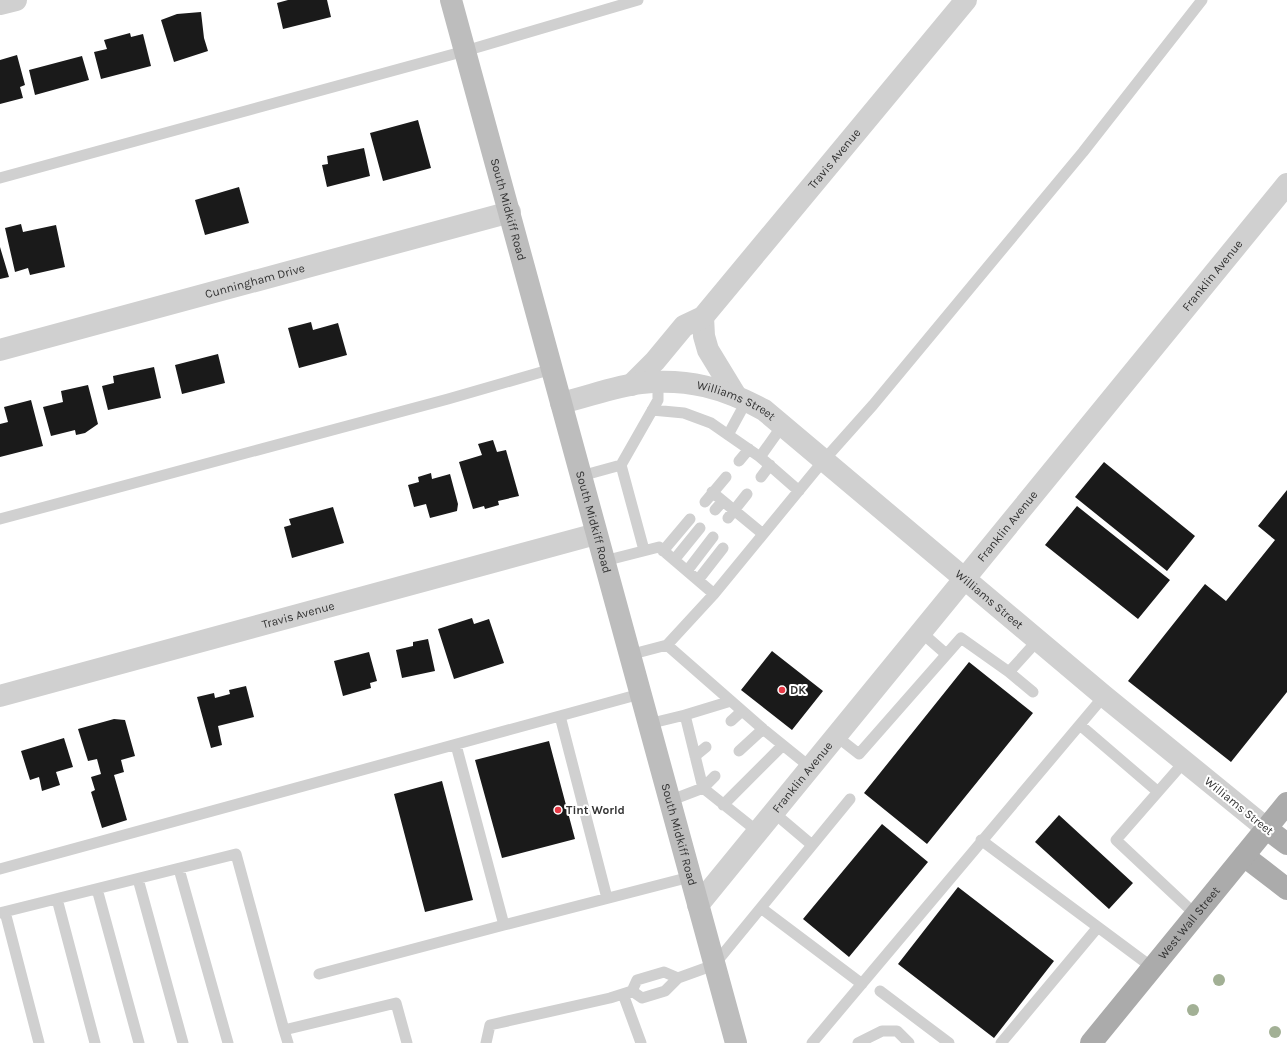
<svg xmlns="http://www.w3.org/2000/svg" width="1287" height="1043" viewBox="0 0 1287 1043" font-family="Karla,sans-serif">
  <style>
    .building { fill: #1a1a1a }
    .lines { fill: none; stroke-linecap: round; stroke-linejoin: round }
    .service { stroke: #d0d0d0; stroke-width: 11 }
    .minor { stroke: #d0d0d0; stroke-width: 22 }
    .secondary { stroke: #bdbdbd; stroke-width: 22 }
    .primary { stroke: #ababab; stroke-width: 22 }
    .tree { fill: #a2b095 }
    .poi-dot { fill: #e63946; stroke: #fff; stroke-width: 1.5 }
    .labels { text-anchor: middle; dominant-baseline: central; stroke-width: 4; stroke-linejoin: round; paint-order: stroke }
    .street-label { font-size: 12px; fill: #333; stroke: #fff }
    .poi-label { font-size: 12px; font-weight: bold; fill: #333; stroke: #fff; text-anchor: start }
  </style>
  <rect width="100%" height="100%" fill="#fff"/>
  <path class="building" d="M288 0H327L331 17 283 29 277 3Z
    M201 12 204 38 208 51 174 62 161 20 177 14Z
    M130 33 131 37 143 34 151 66 101 79 94 52 107 49 104 40Z
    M17 55 25 85 20 87 23 98 0 104V60Z
    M82 56 89 80 35 95 29 70Z
    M418 120 431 168 383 181 370 133Z
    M364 148 370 176 327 187 322 165 328 164 327 156Z
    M239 187 249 223 205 235 195 200Z
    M21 224 23 232 56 225 65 267 30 275 28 268 15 272 5 228Z
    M0 247 9 277 0 279Z
    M311 322 313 330 338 323 347 355 299 368 288 328Z
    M218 354 225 383 182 394 175 365Z
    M154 367 161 398 108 410 102 386 114 383 113 376Z
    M88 385 98 424 85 433 76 435 75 430 51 436 43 407 63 402 61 391Z
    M31 400 43 446 0 457V424L8 422 4 407Z
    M493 440 497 452 506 450 519 496 498 501 499 505 485 509 484 506 473 509 459 462 482 455 478 444Z
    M1104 462 1195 536 1167 571 1075 497Z
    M431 473 432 479 450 474 458 504 457 511 430 518 426 504 414 507 408 485 419 482 418 477Z
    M1287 490V692L1231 762 1128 681 1205 584 1226 601 1275 540 1258 526Z
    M1077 506 1170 580 1138 619 1045 545Z
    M333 507 344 543 292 558 284 527 291 525 289 519Z
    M472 618 474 624 489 619 504 663 454 679 438 629Z
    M428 639 435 671 402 678 396 650 413 646V642Z
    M772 651 823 691 792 730 741 690Z
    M369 652 377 681 370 683 371 688 343 696 334 661Z
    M969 662 1033 713 927 844 864 793Z
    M246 686 254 717 218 726 222 745 211 748 197 697 214 693 215 698 230 694 229 690Z
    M114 719 125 720 135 756 121 760 124 772 114 775 127 820 102 828 91 792 95 790 91 777 101 774 97 759 88 761 78 729Z
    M64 738 73 767 56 772 60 785 42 791 39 777 30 780 21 751Z
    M549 741 575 839 502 858 475 760Z
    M442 781 473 900 425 912 394 794Z
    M1059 815 1133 883 1109 909 1035 842Z
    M882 824 928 862 849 957 803 919Z
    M958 887 1054 961 994 1038 898 964Z"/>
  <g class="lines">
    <path class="service" d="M0 178 465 51 638 0
      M652 410 684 413 711 423 760 457 782 426
      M728 435 747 400
      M760 457 799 491
      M739 461 749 449
      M621 465 644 550
      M581 476 621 465 658 400V382
      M761 477 770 465
      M712 492 763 534
      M705 502 726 477
      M715 510 723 501
      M728 518 747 494
      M0 519 448 399 552 369
      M663 551 690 519
      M674 560 700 528
      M604 561 659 547 714 594
      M687 571 713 537
      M698 580 723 548
      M921 632 946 654
      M667 645 763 729 739 751
      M629 655 667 645 714 594 824 460 873 405 1083 152 1202 0
      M1033 692 1009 672 1038 640
      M685 715 731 701
      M560 716 607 898
      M731 721 742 711
      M648 724 685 715 703 788 669 801
      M1080 725 1157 791
      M763 729 810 767
      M836 736 859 754 961 638 1009 672
      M456 745 504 925 690 877
      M695 756 706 747
      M1185 761 1116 840 1196 915
      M715 776 703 788 757 831
      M723 805 782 746
      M773 812 812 845
      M981 840 1153 968
      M0 869 640 694
      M179 869 228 1043
      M138 879 183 1043
      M97 889 139 1043
      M57 899 95 1043
      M761 908 862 984
      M5 912 39 1043
      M0 913 236 854 284 1030 396 1003 407 1043
      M319 974 504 925
      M632 991 642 998 665 991 678 978 714 965 850 799
      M880 991 949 1043
      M623 994 641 1043
      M284 1030 288 1043
      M486 1043 490 1025 610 998 632 991 637 980 664 972 678 978
      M812 1043 1104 696
      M858 1043 882 1031H897L909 1043
      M1001 1043 1098 927"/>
    <g class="minor">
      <path d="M0 4 16 0"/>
      <path d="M703 317 704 336 708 350 736 396"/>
      <path id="s1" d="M0 350 510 212"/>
      <path id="s2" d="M631 385 655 361 684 326 703 317 966 0"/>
      <path id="s3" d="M561 403C587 397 616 386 641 383 688 378 724 388 764 410L1104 696 1266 828"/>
      <path id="s4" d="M0 696 596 534"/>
      <path id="s5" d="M698 905 1287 184"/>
    </g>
    <path class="secondary" id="s6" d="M451 0 736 1043"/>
    <g class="primary">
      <path d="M1266 828 1287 844"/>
      <path d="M1244 856 1287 889"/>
      <path id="s7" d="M1091 1043 1287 803"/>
    </g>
  </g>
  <g class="tree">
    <circle cx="1219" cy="980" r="6"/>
    <circle cx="1193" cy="1010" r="6"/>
    <circle cx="1275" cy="1032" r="6"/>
  </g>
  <g class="poi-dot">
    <circle cx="782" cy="690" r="4"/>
    <circle cx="558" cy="810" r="4"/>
  </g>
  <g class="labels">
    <g class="street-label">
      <text stroke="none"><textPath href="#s2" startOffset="306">Travis Avenue</textPath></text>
      <text stroke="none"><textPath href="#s6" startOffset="217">South Midkiff Road</textPath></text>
      <text stroke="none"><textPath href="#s5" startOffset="813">Franklin Avenue</textPath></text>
      <text stroke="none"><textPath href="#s1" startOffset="264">Cunningham Drive</textPath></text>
      <text stroke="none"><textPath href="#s3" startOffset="181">Williams Street</textPath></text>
      <text stroke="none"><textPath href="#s6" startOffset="541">South Midkiff Road</textPath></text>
      <text stroke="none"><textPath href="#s5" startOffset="489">Franklin Avenue</textPath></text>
      <text stroke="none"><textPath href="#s3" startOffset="505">Williams Street</textPath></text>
      <text stroke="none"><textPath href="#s4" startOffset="309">Travis Avenue</textPath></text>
      <text stroke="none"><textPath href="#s5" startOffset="165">Franklin Avenue</textPath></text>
      <text transform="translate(1239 806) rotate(39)">Williams Street</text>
      <text stroke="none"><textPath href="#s6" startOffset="865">South Midkiff Road</textPath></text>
      <text stroke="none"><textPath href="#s7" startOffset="155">West Wall Street</textPath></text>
    </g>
    <g class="poi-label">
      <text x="790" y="690">DK</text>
      <text x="566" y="810">Tint World</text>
    </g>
  </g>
</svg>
